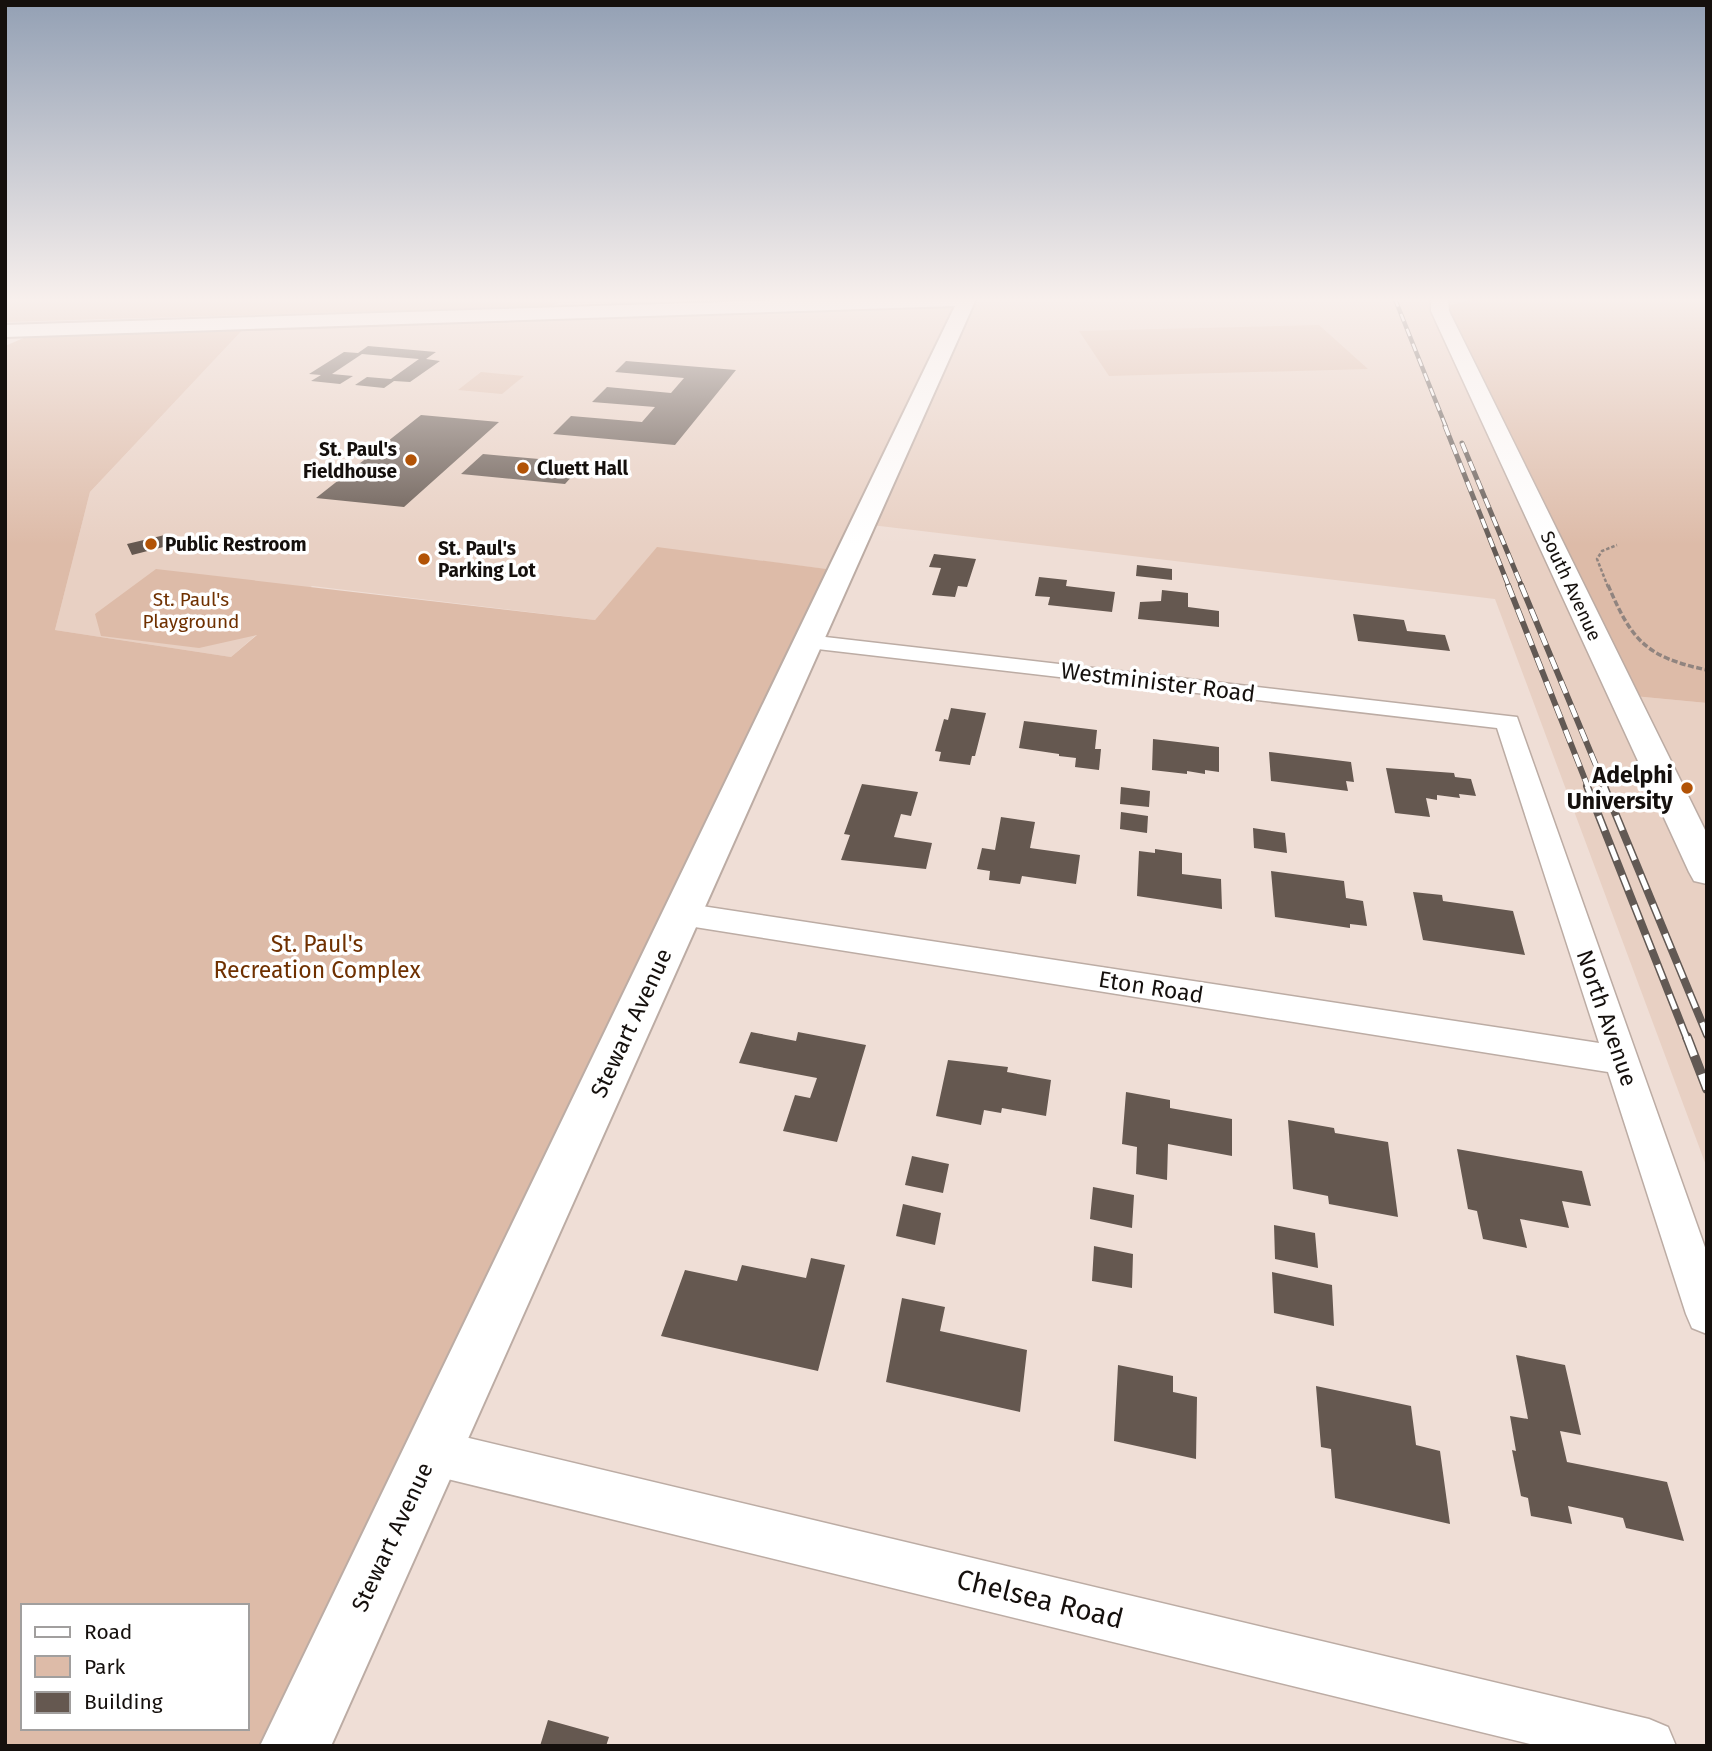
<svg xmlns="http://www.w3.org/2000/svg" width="1712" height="1751" viewBox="0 0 1712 1751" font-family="'Fira Sans',sans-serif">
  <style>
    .built { fill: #e8d0c3 }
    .green { fill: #ddbba8; fill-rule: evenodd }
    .building { fill: #655850 }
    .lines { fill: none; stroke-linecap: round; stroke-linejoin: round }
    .minor-casing { stroke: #bcaca4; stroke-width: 3 }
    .tertiary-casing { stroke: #bcaca4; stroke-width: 3 }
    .secondary-casing { stroke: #bcaca4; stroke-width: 4 }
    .path-far1 { stroke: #90847f; stroke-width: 2.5; stroke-dasharray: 3.5 2; stroke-linecap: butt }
    .path { stroke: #90847f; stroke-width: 3.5; stroke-dasharray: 6 2.5; stroke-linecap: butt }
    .minor { fill: #fff; fill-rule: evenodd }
    .tertiary { fill: #fff; fill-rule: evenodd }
    .secondary { fill: #fff; fill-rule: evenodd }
    .rail-far4-casing { stroke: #625954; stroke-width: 4.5 }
    .rail-far3-casing { stroke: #625954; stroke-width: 5 }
    .rail-far2-casing { stroke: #625954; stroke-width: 6 }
    .rail-far1-casing { stroke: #625954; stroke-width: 8 }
    .rail-casing { stroke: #625954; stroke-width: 10 }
    .rail-far4 { stroke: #fff; stroke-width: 2.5; stroke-dasharray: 8; stroke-linecap: butt }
    .rail-far3 { stroke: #fff; stroke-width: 3.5; stroke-dasharray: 10; stroke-linecap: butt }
    .rail-far2 { stroke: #fff; stroke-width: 4.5; stroke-dasharray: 13; stroke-linecap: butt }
    .rail-far1 { stroke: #fff; stroke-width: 5; stroke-dasharray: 16; stroke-linecap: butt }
    .rail { stroke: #fff; stroke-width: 7; stroke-dasharray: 20; stroke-linecap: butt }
    .poi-dot { fill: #b25306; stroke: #fff; stroke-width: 2.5 }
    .labels { text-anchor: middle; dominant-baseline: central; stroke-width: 7; stroke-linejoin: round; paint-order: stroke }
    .far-poi-label { font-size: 19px; font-weight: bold; fill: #15100d; stroke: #fff; text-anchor: start }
    .far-street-label { font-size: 19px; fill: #15100d; stroke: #fff }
    .far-park-label { font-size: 19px; fill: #6f3000; stroke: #fff }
    .street-label { font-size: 23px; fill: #15100d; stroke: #fff }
    .poi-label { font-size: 23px; font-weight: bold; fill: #15100d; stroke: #fff; text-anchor: end }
    .park-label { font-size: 23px; fill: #6f3000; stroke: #fff }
    .near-street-label { font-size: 28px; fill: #15100d; stroke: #fff }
  </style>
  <rect width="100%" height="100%" fill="#efded6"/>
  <path class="built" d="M966 299H1429L1584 609 1623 695 1707 703V1168L1495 599 863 524 842 571 657 548 595 620 312 586 231 657 55 630 90 492 249 323Z"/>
  <path class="green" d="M5 299H558L559 300 558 303C539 313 510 310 489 310L484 308 5 322Z
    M1472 299H1707V703L1623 695 1445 307Z
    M249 323 90 492 55 630 231 657 257 635 199 648 101 636 95 614 156 569 595 620 657 547 842 571 296 1746H5V346L42 330ZM23 1606H247V1728H23Z
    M1319 325 1368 369 1109 376 1079 331Z
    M481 372 524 376 502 394 458 390Z"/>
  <path class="building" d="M368 346 436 352 426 359 440 361 410 382 394 381 384 388 355 385 367 377 391 379 419 359 362 354 332 374 353 376 340 384 311 381 321 375 309 374 344 352 358 353Z
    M626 361 736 370 675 445 553 434 571 416 642 422 655 407 592 402 607 387 671 393 684 378 615 372Z
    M421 415 499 422 404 507 316 498Z
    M483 454 584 463 565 484 461 474Z
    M169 534 175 544 132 555 127 544Z
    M934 554 976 559 967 587 958 586 955 597 932 595 941 568 929 567Z
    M1137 565 1172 569V580L1136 576Z
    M1039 577 1067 580 1066 586 1115 592 1112 612 1048 605 1050 597 1035 596Z
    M1162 590 1188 593V607L1219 611V627L1138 619 1140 602 1161 601Z
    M1353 614 1404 620 1407 631 1445 635 1450 651 1358 641Z
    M951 708 986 713 975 756H972L970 765 939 761 941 752 935 751 944 719 948 720Z
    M1024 721 1097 730 1095 749H1101L1099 770 1075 767 1076 758 1059 756V754L1019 748Z
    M1153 739 1219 747V772L1205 770V774L1187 771V774L1152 770Z
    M1269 752 1351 762 1354 782 1346 781 1348 791 1271 781Z
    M1386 768 1454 773 1455 777 1471 779 1476 796 1459 794 1460 798 1437 795V800L1426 798 1430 817 1395 813Z
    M862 784 918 792 911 816 901 814 894 837 932 843 926 869 841 860 850 835 844 834Z
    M1121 787 1150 791 1149 807 1120 804Z
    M1121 812 1148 816 1147 833 1120 829Z
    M1001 817 1035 822 1030 848 1080 855 1076 884 1022 876 1020 884 989 880 990 871 977 869 982 848 995 850Z
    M1253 828 1285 833 1287 853 1254 848Z
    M1155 849 1182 853V874L1221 879 1222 909 1137 896 1139 851 1155 853Z
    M1271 871 1344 881 1346 898 1363 901 1367 926 1350 924V928L1275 917Z
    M1413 892 1442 895 1443 901 1513 911 1525 955 1423 940Z
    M751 1032 796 1041 798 1032 866 1045 837 1142 783 1131 795 1095 810 1098 817 1078 739 1063Z
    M948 1060 1008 1067 1007 1072 1051 1080 1046 1116 1002 1108 1001 1113 984 1110 981 1125 936 1116Z
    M1126 1092 1170 1100V1108L1232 1119V1156L1168 1144 1167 1180 1136 1174 1137 1147 1122 1144Z
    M1288 1120 1334 1128 1335 1133 1388 1142 1398 1217 1329 1204 1328 1196 1293 1189Z
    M1457 1149 1582 1171 1591 1206 1562 1201 1569 1228 1520 1219 1527 1248 1483 1239 1477 1211 1468 1209Z
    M912 1156 949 1164 943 1193 905 1185Z
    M1093 1187 1134 1195 1132 1228 1090 1219Z
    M903 1204 941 1213 935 1245 896 1236Z
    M1274 1225 1315 1233 1318 1268 1275 1259Z
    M1094 1246 1133 1254 1132 1288 1092 1281Z
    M811 1258 845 1265 818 1371 661 1336 685 1270 737 1281 742 1265 806 1278Z
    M1272 1272 1332 1285 1334 1326 1274 1313Z
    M902 1298 945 1307 940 1331 1027 1350 1020 1412 886 1382Z
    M1516 1355 1565 1365 1581 1435 1560 1431 1567 1462 1667 1482 1684 1541 1626 1528 1623 1518 1568 1506 1572 1524 1531 1516 1528 1498 1521 1496 1512 1450 1516 1451 1510 1416 1528 1419Z
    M1118 1365 1173 1376V1392L1197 1397 1196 1459 1114 1441Z
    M1316 1386 1411 1406 1416 1445 1440 1451 1450 1524 1335 1498 1331 1449 1321 1447Z
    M548 1720 609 1737 606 1746H540Z"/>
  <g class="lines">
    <defs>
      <path id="minor" d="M808 635 1517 717 1707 1253V1334L1692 1328 1686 1314 1608 1072 682 925 671 922 667 914 671 906 682 903 1599 1043 1497 728 800 647 796 642 800 637Z
        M431 1429 1649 1719 1668 1727 1676 1746H1538L431 1475 415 1468 408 1452 415 1436Z"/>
      <path id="tertiary" d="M1431 299H1448L1449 311 1707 834V884L1694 881 1689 872 1431 311Z"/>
      <path id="secondary" d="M816 299H976L331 1746H260L955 306 5 337V325Z"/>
    </defs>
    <use href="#minor" class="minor-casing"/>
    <use href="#tertiary" class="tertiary-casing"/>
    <use href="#secondary" class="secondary-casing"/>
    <path class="path-far1" d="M1608 587 1597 559 1602 551 1617 545"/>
    <path class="path" d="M1608 585C1632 641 1646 657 1707 670"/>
    <use href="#minor" class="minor"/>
    <use href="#tertiary" class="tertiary"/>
    <use href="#secondary" class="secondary"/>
    <defs>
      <path id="rail-far4" d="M1395 299 1446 427"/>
      <path id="rail-far3" d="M1445 426 1509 587
        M1462 443 1522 587"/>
      <path id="rail-far2" d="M1508 585 1588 787
        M1521 585 1605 787"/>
      <path id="rail-far1" d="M1587 786 1687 1039
        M1604 786 1707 1035"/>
      <path id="rail" d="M1687 1037 1707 1089"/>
    </defs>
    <use href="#rail-far4" class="rail-far4-casing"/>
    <use href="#rail-far3" class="rail-far3-casing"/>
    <use href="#rail-far2" class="rail-far2-casing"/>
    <use href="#rail-far1" class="rail-far1-casing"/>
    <use href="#rail" class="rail-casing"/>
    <use href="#rail-far4" class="rail-far4"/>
    <use href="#rail-far3" class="rail-far3"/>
    <use href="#rail-far2" class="rail-far2"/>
    <use href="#rail-far1" class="rail-far1"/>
    <use href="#rail" class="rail"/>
  </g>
  <linearGradient id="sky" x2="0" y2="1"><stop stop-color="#93a0b4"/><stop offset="0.55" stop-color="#f8f0ed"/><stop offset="1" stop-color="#f8f0ed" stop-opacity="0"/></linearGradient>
  <rect width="1712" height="545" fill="url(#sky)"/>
  <g class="poi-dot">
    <circle cx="411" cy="460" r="7"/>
    <circle cx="523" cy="468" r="7"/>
    <circle cx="151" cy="544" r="7"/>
    <circle cx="424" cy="559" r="7"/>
    <circle cx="1687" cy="788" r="7"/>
  </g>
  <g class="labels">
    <g class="far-poi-label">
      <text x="397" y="449" text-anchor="end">St. Paul's<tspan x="397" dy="22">Fieldhouse</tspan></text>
      <text x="537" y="468">Cluett Hall</text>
      <text x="165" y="544">Public Restroom</text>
      <text x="438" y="548">St. Paul's<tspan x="438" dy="22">Parking Lot</tspan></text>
    </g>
    <g class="far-street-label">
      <text transform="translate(1571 586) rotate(65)">South Avenue</text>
    </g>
    <g class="far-park-label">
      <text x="191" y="599">St. Paul's<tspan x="191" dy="22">Playground</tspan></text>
    </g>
    <g class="street-label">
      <text transform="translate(1158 682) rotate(7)">Westminister Road</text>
      <text transform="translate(1151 987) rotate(9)">Eton Road</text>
      <text transform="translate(1607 1018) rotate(71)">North Avenue</text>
      <text transform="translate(631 1023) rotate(-65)">Stewart Avenue</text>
      <text transform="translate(392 1537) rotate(-65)">Stewart Avenue</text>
    </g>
    <g class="poi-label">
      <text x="1673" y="775">Adelphi<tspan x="1673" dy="26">University</tspan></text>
    </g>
    <g class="park-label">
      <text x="317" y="944">St. Paul's<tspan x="317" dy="26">Recreation Complex</tspan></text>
    </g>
    <g class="near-street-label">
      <text transform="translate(1040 1599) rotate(14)">Chelsea Road</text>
    </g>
  </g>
  <rect width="1712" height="1751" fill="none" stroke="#15100d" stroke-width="14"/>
  <rect x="21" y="1604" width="228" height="126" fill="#ffffff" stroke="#a19f9e" stroke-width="2"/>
  <rect x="35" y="1627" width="35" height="10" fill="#ffffff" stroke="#a19f9e" stroke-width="2"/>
  <text x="84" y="1639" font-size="21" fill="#15100d">Road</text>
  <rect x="35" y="1656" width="35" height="21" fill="#ddbba8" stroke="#a19f9e" stroke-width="2"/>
  <text x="84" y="1674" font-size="21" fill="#15100d">Park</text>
  <rect x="35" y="1692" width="35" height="21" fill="#655850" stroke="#a19f9e" stroke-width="2"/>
  <text x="84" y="1709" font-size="21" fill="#15100d">Building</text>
</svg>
